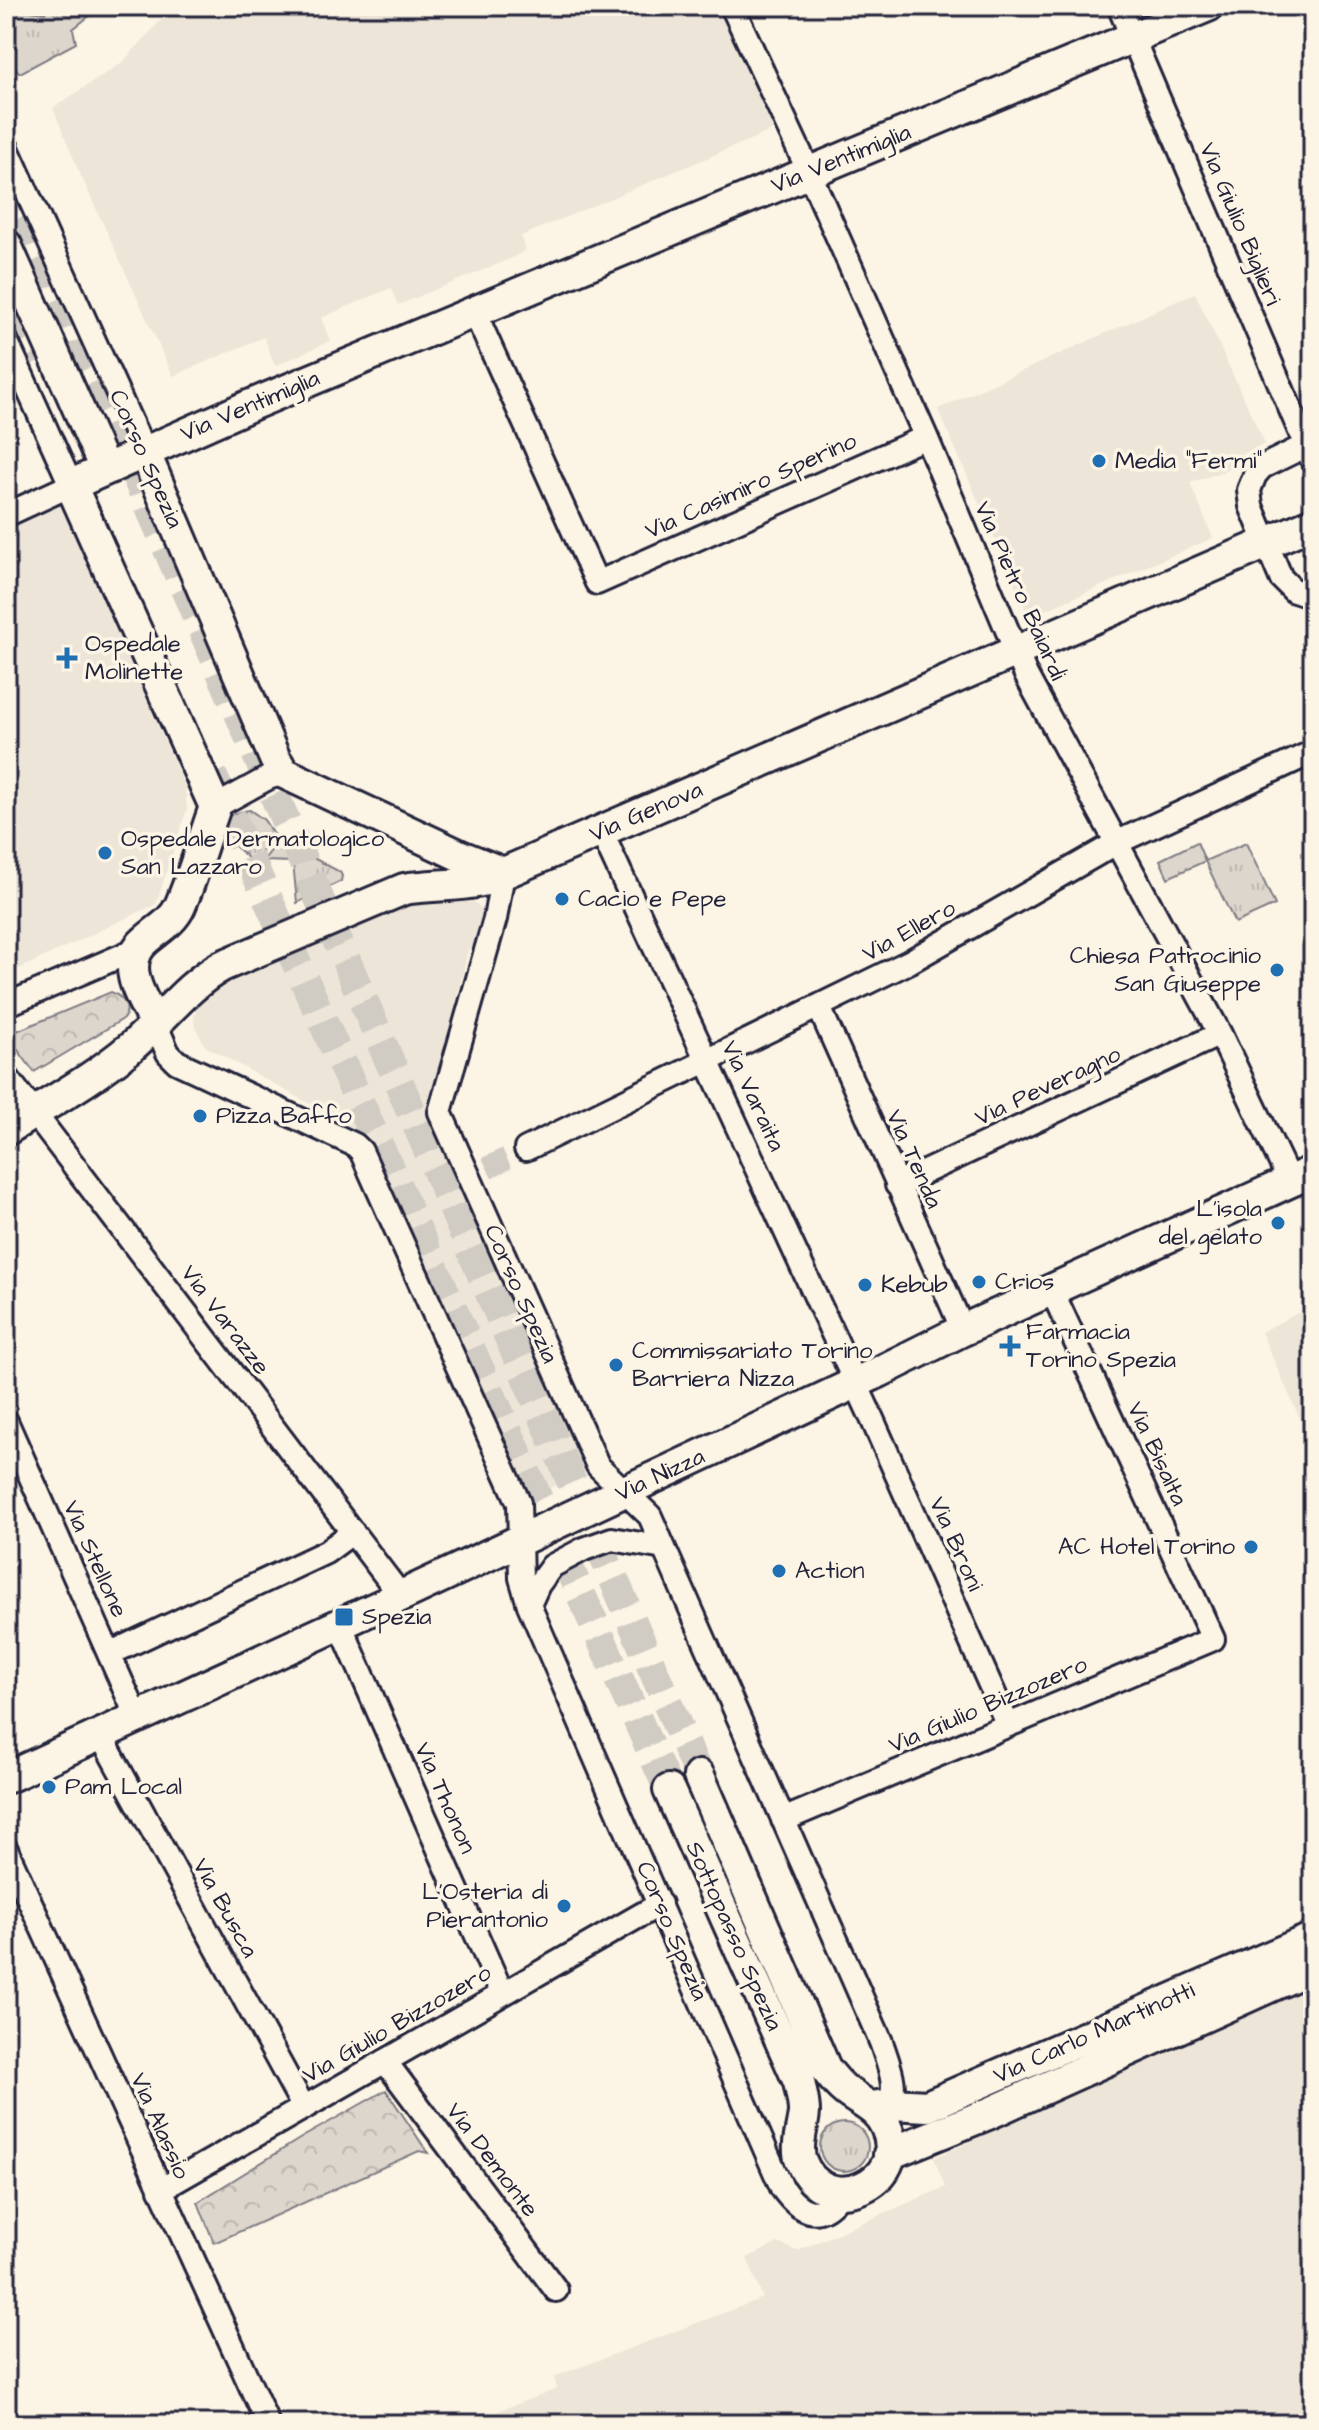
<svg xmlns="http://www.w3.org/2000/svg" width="1319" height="2430" viewBox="0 0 1319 2430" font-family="'Architects Daughter',sans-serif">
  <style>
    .built { fill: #ece5d8 }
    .grass { fill: url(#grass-tufts); stroke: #7f7c84; stroke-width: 2 }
    .park { fill: url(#park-crowns); stroke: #7f7c84; stroke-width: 2 }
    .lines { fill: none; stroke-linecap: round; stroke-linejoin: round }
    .street-tunnel { stroke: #d0cbc3; stroke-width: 22; stroke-dasharray: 22 11; stroke-linecap: butt }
    .secondary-tunnel { stroke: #d0cbc3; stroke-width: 30; stroke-dasharray: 30 15; stroke-linecap: butt }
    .street-casing { stroke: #22223b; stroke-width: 28 }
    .secondary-casing { stroke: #22223b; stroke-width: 36 }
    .street { stroke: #fcf5e5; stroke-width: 22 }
    .secondary { stroke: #fcf5e5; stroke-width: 30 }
    .poi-dot { fill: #1f6fb2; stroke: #fcf5e5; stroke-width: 3 }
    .labels { text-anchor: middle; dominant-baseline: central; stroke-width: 7; stroke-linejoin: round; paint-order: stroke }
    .street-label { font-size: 24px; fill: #22223b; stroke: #fcf5e5 }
    .poi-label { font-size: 24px; fill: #22223b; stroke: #fcf5e5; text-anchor: start }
  </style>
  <defs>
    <pattern id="grass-tufts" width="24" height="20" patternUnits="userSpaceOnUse" patternTransform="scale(2)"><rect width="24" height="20" fill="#dcd6cc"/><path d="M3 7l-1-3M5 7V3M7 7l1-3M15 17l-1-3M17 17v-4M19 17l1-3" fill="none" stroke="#bcb7b0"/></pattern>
    <pattern id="park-crowns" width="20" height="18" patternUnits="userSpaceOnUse" patternTransform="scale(2)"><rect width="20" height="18" fill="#dcd6cc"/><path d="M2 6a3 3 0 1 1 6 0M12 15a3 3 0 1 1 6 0" fill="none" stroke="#bcb7b0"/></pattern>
  </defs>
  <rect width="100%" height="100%" fill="#fcf5e5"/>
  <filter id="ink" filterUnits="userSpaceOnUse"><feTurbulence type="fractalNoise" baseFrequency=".0125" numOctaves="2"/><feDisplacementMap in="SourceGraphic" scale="16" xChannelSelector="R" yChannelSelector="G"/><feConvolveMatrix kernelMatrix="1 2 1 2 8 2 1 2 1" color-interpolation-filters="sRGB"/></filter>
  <g filter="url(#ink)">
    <path class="built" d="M174 6H717L773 130 521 236 526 250 510 259 398 305 391 288 321 318 330 341 275 366 264 337 173 376 78 169 53 108 123 62Z
      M1195 293 1265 444 1242 454 1232 468 1190 483 1213 538 1029 617 938 409Z
      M60 504 185 787 187 809 156 904 6 975V530Z
      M457 897 468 899 477 904 482 910 484 925 483 936 468 950 431 1108 587 1471 528 1499 368 1136 205 1046 195 1026 194 1017 200 998 222 980 389 910 433 898Z
      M1313 1305V1429L1306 1432 1261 1332Z
      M1313 1986V2424H464L557 2389 554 2377 763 2298 747 2258 778 2243 797 2251 945 2187 934 2158Z"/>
    <path class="grass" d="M47 6H102L73 29 76 43 20 73 12 65 6 62 8 8 45 13Z
      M250 810 264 820 274 835 256 860 251 861 218 830C224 818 236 811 250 810Z
      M279 840 340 872 342 876 341 881 297 903 293 862 263 861Z
      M1197 842 1205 861 1246 843 1275 905 1235 923 1205 861 1168 878 1160 860Z
      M820 2147a24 24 0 1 1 48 0a24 24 0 1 1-48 0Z"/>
    <path class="park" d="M111 992C123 997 132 1007 123 1019L34 1072 7 1035Z
      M386 2090 428 2153 419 2151 214 2243 198 2202 301 2138Z"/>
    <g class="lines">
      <path class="street-tunnel" d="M487 1168 526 1149"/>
      <path class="secondary-tunnel" d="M6 175 699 1776
        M6 317 28 366
        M212 775 669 1790"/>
      <defs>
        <path id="street" d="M732 6 809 172 926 437 1026 675 1220 1034 1290 1182
          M1119 6 1313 462
          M6 146 144 451
          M475 313 597 583 926 437
          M6 340 71 485 6 515
          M1313 442 1262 467 1255 475 1249 490 1251 506 1281 578 1294 591 1313 597
          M215 807 268 778 284 773
          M601 831 869 1412 1008 1725
          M503 873 495 919 440 1112 598 1466 650 1516 664 1548 881 2042C892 2074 897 2083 889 2117
          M6 1005 137 949
          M819 1007 963 1330
          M156 1025 168 1053 177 1062 355 1145 361 1151 519 1503 521 1578 529 1605 782 2188C801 2215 820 2222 841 2193
          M6 1076 401 1596
          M526 1149 909 962 1118 842 1313 752
          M897 1185 1220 1034
          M6 1421 137 1717
          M529 1605 538 1585 552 1566 584 1549 612 1539 664 1548
          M340 1624 502 1993
          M109 1654 326 1552 353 1532
          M100 1734 304 2108
          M783 1820 1213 1639 1052 1291
          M6 1849 268 2424
          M385 2061 556 2290
          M160 2190 660 1904"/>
        <path id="secondary" d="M6 245 105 469
          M144 451 275 759 284 773 463 857 503 873
          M156 1025C143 1001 118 964 145 941 157 930 173 922 180 906 194 874 203 840 215 807L71 485 251 405 1208 6
          M6 1130C47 1104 92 1080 130 1048 161 1022 186 986 222 966L404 889C433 884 462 887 490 879L1313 523
          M6 1778 401 1596 879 1372 963 1330 1313 1171
          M669 1790 799 2082C801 2092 804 2102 804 2112 803 2128 795 2146 801 2161 824 2222 912 2182 886 2127 878 2108 861 2103 846 2091 837 2084 831 2076 825 2068L699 1776
          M871 2107 892 2104 927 2106 1313 1938
          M889 2154 990 2113 1313 1967"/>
      </defs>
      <use href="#street" class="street-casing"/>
      <use href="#secondary" class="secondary-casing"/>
      <use href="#street" class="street"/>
      <use href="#secondary" class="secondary"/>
    </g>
  </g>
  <g class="poi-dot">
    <circle cx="1099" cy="461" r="8"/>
    <path d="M63 646h8v8h8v8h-8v8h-8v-8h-8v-8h8z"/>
    <circle cx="105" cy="853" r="8"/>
    <circle cx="562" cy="899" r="8"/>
    <circle cx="1277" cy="970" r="8"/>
    <circle cx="200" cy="1116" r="8"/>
    <circle cx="1278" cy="1223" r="8"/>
    <circle cx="979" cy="1282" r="8"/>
    <circle cx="865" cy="1285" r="8"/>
    <path d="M1006 1334h8v8h8v8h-8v8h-8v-8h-8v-8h8z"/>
    <circle cx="616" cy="1365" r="8"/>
    <circle cx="1251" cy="1547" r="8"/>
    <circle cx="779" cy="1571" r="8"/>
    <rect x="334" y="1607" width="20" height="20" rx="4"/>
    <circle cx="49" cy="1787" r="8"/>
    <circle cx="564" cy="1906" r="8"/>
  </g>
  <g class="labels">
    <g class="street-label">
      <text transform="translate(841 159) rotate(-22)">Via Ventimiglia</text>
      <text transform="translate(1240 224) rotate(67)">Via Giulio Biglieri</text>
      <text transform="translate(250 406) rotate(-23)">Via Ventimiglia</text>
      <text transform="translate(146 459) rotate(66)">Corso Spezia</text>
      <text transform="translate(751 486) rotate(-24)">Via Casimiro Sperino</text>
      <text transform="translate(1020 591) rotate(66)">Via Pietro Baiardi</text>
      <text transform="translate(646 812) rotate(-23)">Via Genova</text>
      <text transform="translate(909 931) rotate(-29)">Via Ellero</text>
      <text transform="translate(1048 1086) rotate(-25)">Via Peveragno</text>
      <text transform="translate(753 1096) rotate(65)">Via Varaita</text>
      <text transform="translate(914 1159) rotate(66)">Via Tenda</text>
      <text transform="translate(521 1294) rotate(66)">Corso Spezia</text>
      <text transform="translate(225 1320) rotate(53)">Via Varazze</text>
      <text transform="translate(1157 1454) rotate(65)">Via Bisalta</text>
      <text transform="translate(660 1475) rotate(-25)">Via Nizza</text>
      <text transform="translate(956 1544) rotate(66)">Via Broni</text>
      <text transform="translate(95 1559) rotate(66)">Via Stellone</text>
      <text transform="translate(988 1705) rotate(-23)">Via Giulio Bizzozero</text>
      <text transform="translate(445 1798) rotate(66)">Via Thonon</text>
      <text transform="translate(225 1908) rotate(61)">Via Busca</text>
      <text transform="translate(672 1931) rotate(67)">Corso Spezia</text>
      <text transform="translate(734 1936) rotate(66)">Sottopasso Spezia</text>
      <text transform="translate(397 2024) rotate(-30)">Via Giulio Bizzozero</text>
      <text transform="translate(1094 2033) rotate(-24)">Via Carlo Martinotti</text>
      <text transform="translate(160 2126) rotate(66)">Via Alassio</text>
      <text transform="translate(492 2160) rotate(53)">Via Demonte</text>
    </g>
    <g class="poi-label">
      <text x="1115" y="461">Media "Fermi"</text>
      <text x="85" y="644">Ospedale<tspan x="85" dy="28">Molinette</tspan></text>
      <text x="121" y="839">Ospedale Dermatologico<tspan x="121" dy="28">San Lazzaro</tspan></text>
      <text x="578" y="899">Cacio e Pepe</text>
      <text x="1261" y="956" text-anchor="end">Chiesa Patrocinio<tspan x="1261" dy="28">San Giuseppe</tspan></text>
      <text x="216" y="1116">Pizza Baffo</text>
      <text x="1262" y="1209" text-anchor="end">L'isola<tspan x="1262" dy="28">del gelato</tspan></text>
      <text x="995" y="1282">Crios</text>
      <text x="881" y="1285">Kebub</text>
      <text x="1026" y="1332">Farmacia<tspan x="1026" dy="28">Torino Spezia</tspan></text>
      <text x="632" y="1351">Commissariato Torino<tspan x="632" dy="28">Barriera Nizza</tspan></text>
      <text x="1235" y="1547" text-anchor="end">AC Hotel Torino</text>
      <text x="795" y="1571">Action</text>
      <text x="362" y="1617">Spezia</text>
      <text x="65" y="1787">Pam Local</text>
      <text x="548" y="1892" text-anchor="end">L'Osteria di<tspan x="548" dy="28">Pierantonio</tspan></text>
    </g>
  </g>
  <rect width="1319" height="2430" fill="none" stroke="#fcf5e5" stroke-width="32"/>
  <rect x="16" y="16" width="1287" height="2398" fill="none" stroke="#22223b" stroke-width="3" filter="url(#ink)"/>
</svg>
